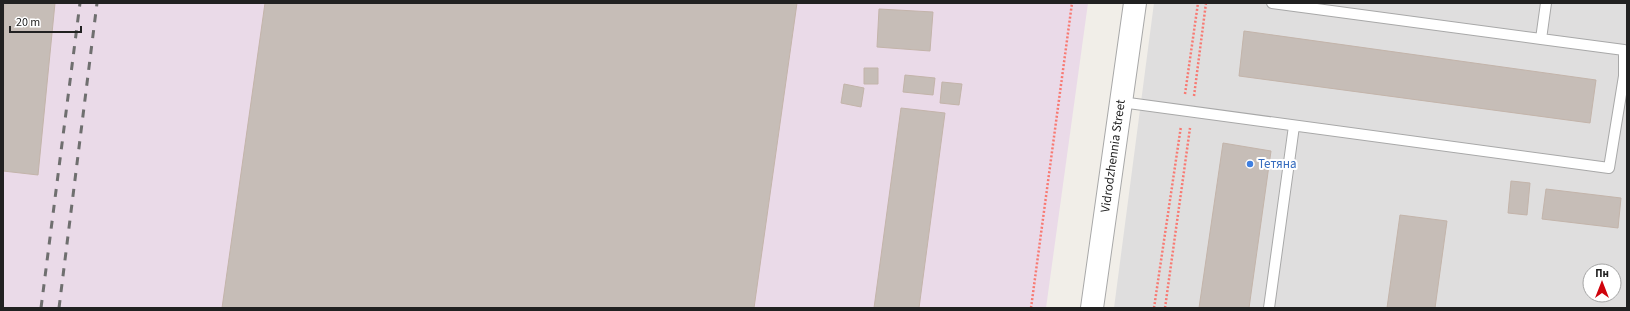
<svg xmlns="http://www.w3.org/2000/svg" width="1630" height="311" viewBox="0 0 1630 311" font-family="'Source Sans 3',sans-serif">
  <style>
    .residential { fill: #dfdede; fill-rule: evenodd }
    .industrial { fill: #eadae8 }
    .building { fill: #c6bdb7; stroke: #c3b4aa }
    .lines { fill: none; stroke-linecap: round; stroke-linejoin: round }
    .service-casing { stroke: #a8a8a8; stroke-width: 12 }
    .tertiary-casing { stroke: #a8a8a8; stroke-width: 24 }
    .path { stroke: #f87972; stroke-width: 2.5; stroke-dasharray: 2 2; stroke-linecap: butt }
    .service { stroke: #fff; stroke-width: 10 }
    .tertiary { stroke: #fff; stroke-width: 22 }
    .rail { stroke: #6f6f6f; stroke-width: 3; stroke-dasharray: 8 8; stroke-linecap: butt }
    .shop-dot { fill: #3f7fe0; stroke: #fff; stroke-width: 1.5 }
    .labels { text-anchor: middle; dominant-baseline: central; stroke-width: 4; stroke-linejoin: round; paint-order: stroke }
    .street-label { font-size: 13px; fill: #212121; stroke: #fff }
    .shop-label { font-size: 13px; fill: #366cbe; stroke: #fff; text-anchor: start }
  </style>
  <rect width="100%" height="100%" fill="#f1eee8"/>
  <path class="residential" d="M1154 3H1627V308H1114ZM1590 271H1614V295H1590Z"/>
  <path class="industrial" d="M3 3H1088L1046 308H3Z"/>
  <path class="building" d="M4 3H55L38 175 3 171Z
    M265 3H797L754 308H222Z
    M879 9 933 12 930 51 877 47Z
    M1244 31 1596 80 1590 123 1239 76Z
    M864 68H878V84H864Z
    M905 75 935 78 933 95 903 92Z
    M942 82 962 84 959 105 940 103Z
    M844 84 864 88 861 107 841 103Z
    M901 108 945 113 919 308H874Z
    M1223 143 1271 151 1249 308H1199Z
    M1511 181 1530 183 1527 215 1508 213Z
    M1546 189 1621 198 1618 228 1542 219Z
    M1400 215 1447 221 1435 308H1387Z"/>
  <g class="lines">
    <defs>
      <path id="service" d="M1272 3 1541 39
        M1121 102 1609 168 1624 76V50L1541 39 1546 3
        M1269 308 1294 126"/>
      <path id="tertiary" d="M1092 308 1135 3"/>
    </defs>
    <use href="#service" class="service-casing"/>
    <use href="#tertiary" class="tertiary-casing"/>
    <path class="path" d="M1185 94 1198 3
      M1194 96 1206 3
      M1031 308 1072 3
      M1154 308 1181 126
      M1165 308 1190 128"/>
    <use href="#service" class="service"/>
    <use href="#tertiary" class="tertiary"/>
    <path class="rail" d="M41 308 80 3
      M59 308 97 3"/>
  </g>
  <circle class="shop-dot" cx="1250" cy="164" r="4"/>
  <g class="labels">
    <g class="street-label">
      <text transform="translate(1113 156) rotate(-82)">Vidrodzhennia Street</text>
    </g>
    <g class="shop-label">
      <text x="1258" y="164">Тетяна</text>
    </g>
  </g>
  <rect width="1630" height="311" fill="none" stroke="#212121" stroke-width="8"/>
  <g transform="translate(1602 283)"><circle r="19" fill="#ffffff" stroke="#a6a6a6"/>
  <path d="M0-3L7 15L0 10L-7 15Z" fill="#cf030c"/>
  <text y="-6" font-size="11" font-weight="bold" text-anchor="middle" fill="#212121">Пн</text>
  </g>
  <path d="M10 26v6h71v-6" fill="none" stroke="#212121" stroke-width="2"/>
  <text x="16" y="26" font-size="12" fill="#212121" stroke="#ffffff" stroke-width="3" paint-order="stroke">20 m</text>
</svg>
